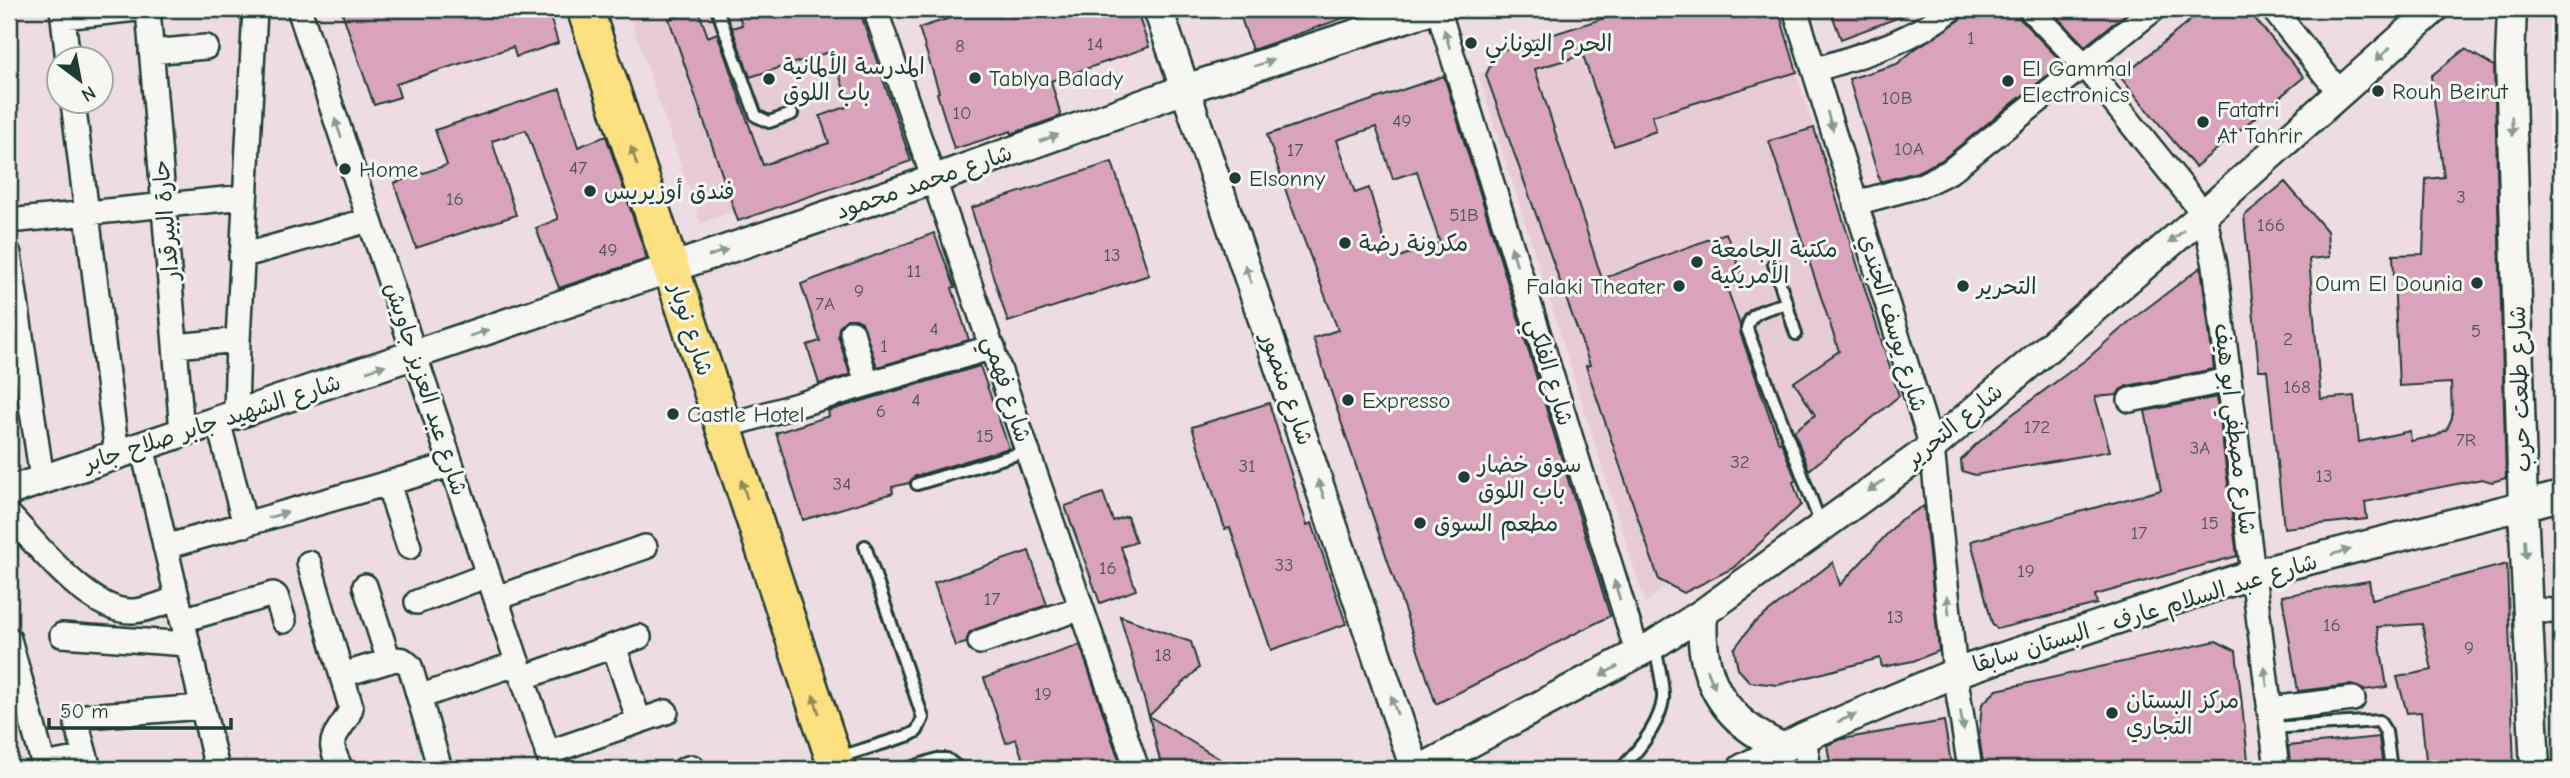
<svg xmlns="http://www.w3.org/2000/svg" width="2570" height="778" viewBox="0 0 2570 778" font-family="'Comic Neue','Playpen Sans Arabic',sans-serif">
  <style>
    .built { fill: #e7ccd6 }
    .building { fill: #d8a3bb; stroke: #1f3d34; stroke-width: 2; fill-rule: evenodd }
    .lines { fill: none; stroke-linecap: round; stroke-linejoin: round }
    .service-casing { stroke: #1f3d34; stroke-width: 16 }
    .minor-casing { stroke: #1f3d34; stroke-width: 28 }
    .tertiary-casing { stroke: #1f3d34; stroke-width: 33 }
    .primary-casing { stroke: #1f3d34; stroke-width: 40 }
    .service { stroke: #f6f6f2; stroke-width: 10 }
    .minor { stroke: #f6f6f2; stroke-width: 23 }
    .tertiary { stroke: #f6f6f2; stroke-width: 28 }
    .primary { stroke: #fde080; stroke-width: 35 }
    .oneway { fill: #8a9a93 }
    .oneway2 { fill: #8e8e5a }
    .poi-dot { fill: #1f3d34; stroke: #f6f6f2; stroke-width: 2.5 }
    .labels { text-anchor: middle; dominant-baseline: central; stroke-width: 6; stroke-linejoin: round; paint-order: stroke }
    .number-label { font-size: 19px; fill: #4d5656 }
    .poi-label { font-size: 23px; fill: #1f3d34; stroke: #f6f6f2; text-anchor: start }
    .street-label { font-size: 23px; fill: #1f3d34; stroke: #f6f6f2 }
  </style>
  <rect width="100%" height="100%" fill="#eddde2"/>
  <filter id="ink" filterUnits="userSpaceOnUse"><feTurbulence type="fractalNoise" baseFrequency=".0143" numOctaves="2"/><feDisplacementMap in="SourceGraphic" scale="14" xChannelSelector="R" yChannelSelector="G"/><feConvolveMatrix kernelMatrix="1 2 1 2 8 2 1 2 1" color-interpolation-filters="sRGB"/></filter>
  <g filter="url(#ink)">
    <path class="built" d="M627 9H862L912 149 701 223Z
      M1686 9H1776L1899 396 1645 603 1478 73Z"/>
    <path class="building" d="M341 9H548L558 43 516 57 513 47 396 84 400 97 374 105Z
      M698 9 708 37 717 33 763 165 829 143 820 116 849 106 832 51 750 77 732 28 742 25 737 9H859L911 161 738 221 669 19Z
      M978 9H1136L1149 47 1051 81 1061 116 1011 134V131L954 149 937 93 939 92 919 28Z
      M1238 9H1360L1361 12 1252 50Z
      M1633 9H1778L1797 72 1652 116 1656 131 1614 146 1583 55 1535 69 1602 279 1726 233 1744 280 1727 288 1740 325V332L1779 443 1781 442 1796 480 1793 482 1801 505 1733 568 1684 593 1659 580 1586 366 1590 365 1486 75 1493 59 1500 51Z
      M1830 9H1916V11L1841 39Z
      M1966 9H2016L2020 19 2063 63 1942 160 1917 172 1880 182 1849 79 1897 64 1915 49 1960 20Z
      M2049 9H2132L2085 46Z
      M2204 9H2247L2304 77 2195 167 2121 78Z
      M2465 49 2494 66 2506 478 2492 482 2482 479 2365 502 2367 519 2284 528 2267 370H2259L2244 216 2285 182 2327 231 2329 257 2309 259 2321 399 2354 396 2359 442 2410 431 2411 441 2436 436 2447 429 2452 418 2451 383 2399 386 2393 255 2423 254 2426 179 2444 177 2431 76Z
      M1444 76 1610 616 1436 704 1313 338 1338 330 1289 200 1267 135ZM1376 127 1393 179 1417 171 1440 243 1390 260 1369 188 1355 193 1337 140Z
      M560 89 578 147 606 136 647 259 559 288 536 228 558 219 526 130 492 141 516 215 416 248 394 183 447 165 435 130Z
      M1814 128 1899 396 1809 470 1794 431 1815 415 1794 382 1839 351 1769 141Z
      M1112 162 1149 275 1008 322 971 208Z
      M934 233 955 287 952 288 969 340 877 367 862 322 856 319H847L839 328 838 335 850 375 819 384 807 345 820 341 801 284Z
      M2201 267 2214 369 2127 386 2120 390 2117 395 2095 397 2110 451 1975 475 1962 471 1961 460 1972 448 2006 419 2088 358 2130 321Z
      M980 366 1009 448 915 476 909 483 892 487 893 493 803 520 776 433 829 416 828 411Z
      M2217 397 2237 556 2095 595 2097 604 1997 629 1992 623 1971 541 2161 490 2145 411Z
      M1269 403 1307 525 1312 523 1346 624 1271 650 1230 528 1225 529 1192 427Z
      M1103 493 1113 521 1127 516 1136 542 1121 547 1136 590 1100 603 1065 506Z
      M1924 506 1939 651 1913 661 1882 667 1880 658 1778 685 1750 682 1738 669 1734 649 1753 624 1833 562 1840 585 1900 520Z
      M1029 551 1047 605 976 629 969 633 966 643 955 646 934 583Z
      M2507 564 2514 769H2427L2421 712 2407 713 2397 677 2432 670 2422 624 2377 627 2387 687 2364 690 2351 685 2298 691 2282 596 2369 581 2372 599Z
      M1120 616 1191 642 1199 668 1149 716Z
      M2216 641 2236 651 2249 769H1984L1979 736 1982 704 1997 690Z
      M1080 645 1122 769H1026L1016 739 1006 743 984 678Z
      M1149 716 1236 769H1162Z
      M1944 721 1952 769H1831L1827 745 1842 739Z
      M2379 737 2383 769H2291L2288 746Z"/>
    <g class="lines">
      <defs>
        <path id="service" d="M717 9 756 116 769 122 792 114
          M1774 264 1796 334
          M1787 303C1771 308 1749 310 1747 329L1821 525
          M917 484 1027 451
          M2272 728 2379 721 2386 732 2391 769
          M836 758 910 735 917 731 923 718 865 546
          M906 769 937 759H947L960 769
          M1621 769C1637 752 1660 724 1663 699 1664 685 1657 660 1655 645"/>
        <path id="minor" d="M62 9 68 60
          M148 9 182 432
          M299 9 553 769
          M875 9 1137 769
          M1438 9 1638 655
          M1795 9 1932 447 1955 673 1970 769
          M2030 9 2084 65 2204 214 2215 265 2277 769
          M2273 9 2340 93
          M63 17 137 9
          M151 52 206 47
          M1814 70C1865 54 1909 43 1952 9
          M73 102 117 454
          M1856 203 1922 185 1949 172 2154 9
          M9 221 245 197
          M9 254 42 479
          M241 256 369 220
          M852 332 867 384
          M176 346 238 340
          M2130 400 2229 380
          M236 414 238 340 255 9
          M218 421 245 525
          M723 427 993 347
          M142 446 217 769
          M388 484 409 547
          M9 515C37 544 90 614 134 611 148 610 163 603 176 599
          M165 547 451 465
          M309 563 351 707C349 721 330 734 333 748 334 755 338 763 341 769
          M365 586 389 661
          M496 598 645 547
          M417 602 488 575
          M2528 609 2561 612
          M182 620 273 594 276 596 284 621
          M62 635 187 644
          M9 639 45 769
          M980 642 1081 608
          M614 646 639 721
          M342 675 395 659 403 660 410 666 440 769
          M522 678 639 637
          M419 697 518 663
          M2269 709 2353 699
          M1804 737 1809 769
          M547 753 666 712
          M44 765 86 757
          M89 769 77 725 79 719 87 716 202 707
          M685 769 692 767"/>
        <path id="tertiary" d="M1158 9 1415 769
          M2512 9 2510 60 2523 507 2535 769
          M9 491 935 179 1185 89 1433 9
          M1703 613C1698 677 1723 721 1782 747
          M1421 769 1655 644 1703 613 1932 447 2204 214 2434 9
          M1742 769 1804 737 1955 673 2253 574 2561 496"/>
        <path id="primary" d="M585 9 837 769"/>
      </defs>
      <use href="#service" class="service-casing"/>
      <use href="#minor" class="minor-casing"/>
      <use href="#tertiary" class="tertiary-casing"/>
      <use href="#primary" class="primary-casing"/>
      <use href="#service" class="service"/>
      <use href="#minor" class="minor"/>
      <use href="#tertiary" class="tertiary"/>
      <use href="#primary" class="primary"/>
    </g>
    <defs><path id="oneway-solid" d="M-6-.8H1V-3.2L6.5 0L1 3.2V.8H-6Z" transform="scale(1.75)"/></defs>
    <g class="oneway">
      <use href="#oneway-solid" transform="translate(1447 39) rotate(-107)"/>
      <use href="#oneway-solid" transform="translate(2383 54) rotate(138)"/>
      <use href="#oneway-solid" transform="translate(1264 63) rotate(-18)"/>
      <use href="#oneway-solid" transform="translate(1830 121) rotate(73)"/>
      <use href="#oneway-solid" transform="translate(2512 126) rotate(88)"/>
      <use href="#oneway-solid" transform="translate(338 128) rotate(-109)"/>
      <use href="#oneway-solid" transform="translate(1049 138) rotate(-20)"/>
      <use href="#oneway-solid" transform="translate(2176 237) rotate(139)"/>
      <use href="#oneway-solid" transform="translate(718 253) rotate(-19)"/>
      <use href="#oneway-solid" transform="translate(1514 256) rotate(-107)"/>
      <use href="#oneway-solid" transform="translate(1248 274) rotate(-109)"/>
      <use href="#oneway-solid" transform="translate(479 333) rotate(-19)"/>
      <use href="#oneway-solid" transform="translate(376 368) rotate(-18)"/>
      <use href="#oneway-solid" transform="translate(1876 486) rotate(145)"/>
      <use href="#oneway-solid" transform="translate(1321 489) rotate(-109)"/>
      <use href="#oneway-solid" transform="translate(278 515) rotate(-16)"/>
      <use href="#oneway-solid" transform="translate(2525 549) rotate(87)"/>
      <use href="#oneway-solid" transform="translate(2341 552) rotate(-14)"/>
      <use href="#oneway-solid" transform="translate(1617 590) rotate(-107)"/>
      <use href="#oneway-solid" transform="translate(1948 605) rotate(-96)"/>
      <use href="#oneway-solid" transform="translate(1609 671) rotate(152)"/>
      <use href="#oneway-solid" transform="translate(2266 677) rotate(-97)"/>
      <use href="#oneway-solid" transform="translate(1711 679) rotate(68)"/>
      <use href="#oneway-solid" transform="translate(1394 705) rotate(-109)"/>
      <use href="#oneway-solid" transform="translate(1847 718) rotate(-23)"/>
      <use href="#oneway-solid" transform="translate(1962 721) rotate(81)"/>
    </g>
    <g class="oneway2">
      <use href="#oneway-solid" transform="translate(634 156) rotate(-108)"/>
      <use href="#oneway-solid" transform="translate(744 489) rotate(-108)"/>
      <use href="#oneway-solid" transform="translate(816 704) rotate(-108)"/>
    </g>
  </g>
  <g class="poi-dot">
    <circle cx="1471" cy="43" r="7"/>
    <circle cx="975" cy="78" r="7"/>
    <circle cx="769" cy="79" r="7"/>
    <circle cx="2008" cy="81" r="7"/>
    <circle cx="2378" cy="91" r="7"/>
    <circle cx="2203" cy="122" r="7"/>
    <circle cx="345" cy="169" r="7"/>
    <circle cx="1235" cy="178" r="7"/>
    <circle cx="590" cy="191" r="7"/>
    <circle cx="1345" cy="243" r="7"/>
    <circle cx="1697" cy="262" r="7"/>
    <circle cx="2477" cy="283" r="7"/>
    <circle cx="1679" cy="286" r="7"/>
    <circle cx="1963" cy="286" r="7"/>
    <circle cx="1348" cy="400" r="7"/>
    <circle cx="673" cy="414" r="7"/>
    <circle cx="1464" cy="477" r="7"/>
    <circle cx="1420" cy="523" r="7"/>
    <circle cx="2112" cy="713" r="7"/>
  </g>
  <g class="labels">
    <g class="number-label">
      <text x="1971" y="38">1</text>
      <text x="1095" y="44">14</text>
      <text x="960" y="46">8</text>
      <text x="1897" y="98">10B</text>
      <text x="962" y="113">10</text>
      <text x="1402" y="121">49</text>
      <text x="1909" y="149">10A</text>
      <text x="1295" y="150">17</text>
      <text x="578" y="168">47</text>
      <text x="2461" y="197">3</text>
      <text x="455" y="199">16</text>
      <text x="1464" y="215">51B</text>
      <text x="2271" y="225">166</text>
      <text x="608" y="250">49</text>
      <text x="1112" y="255">13</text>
      <text x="914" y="271">11</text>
      <text x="859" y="291">9</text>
      <text x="825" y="304">7A</text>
      <text x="934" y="329">4</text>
      <text x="2476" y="331">5</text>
      <text x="2288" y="339">2</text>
      <text x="884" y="346">1</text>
      <text x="2297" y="387">168</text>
      <text x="916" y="400">4</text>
      <text x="881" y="411">6</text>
      <text x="2037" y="427">172</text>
      <text x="985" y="436">15</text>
      <text x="2466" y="440">7R</text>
      <text x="2200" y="448">3A</text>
      <text x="1740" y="462">32</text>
      <text x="1247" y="466">31</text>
      <text x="2324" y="476">13</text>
      <text x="842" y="484">34</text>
      <text x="2210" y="523">15</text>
      <text x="2139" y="533">17</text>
      <text x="1284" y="565">33</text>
      <text x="1108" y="568">16</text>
      <text x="2026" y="571">19</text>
      <text x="992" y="599">17</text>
      <text x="1895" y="617">13</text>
      <text x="2332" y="625">16</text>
      <text x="2469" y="648">9</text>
      <text x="1163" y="655">18</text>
      <text x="1043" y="694">19</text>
    </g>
    <g class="poi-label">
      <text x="1485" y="43">الحرم اليوناني</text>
      <text x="783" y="66">المدرسة الألمانية<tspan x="783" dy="26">باب اللوق</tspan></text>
      <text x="2022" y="68">El Gammal<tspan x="2022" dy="26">Electronics</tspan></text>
      <text x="989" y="78">Tablya Balady</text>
      <text x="2392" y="91">Rouh Beirut</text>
      <text x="2217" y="109">Fatatri<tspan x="2217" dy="26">At Tahrir</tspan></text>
      <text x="359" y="169">Home</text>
      <text x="1249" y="178">Elsonny</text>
      <text x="604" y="191">فندق أوزيريس</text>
      <text x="1359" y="243">مكرونة رضة</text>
      <text x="1711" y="249">مكتبة الجامعة<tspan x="1711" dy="26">الأمريكية</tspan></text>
      <text x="2463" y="283" text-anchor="end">Oum El Dounia</text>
      <text x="1665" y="286" text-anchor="end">Falaki Theater</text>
      <text x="1977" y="286">التحرير</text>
      <text x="1362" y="400">Expresso</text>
      <text x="687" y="414">Castle Hotel</text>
      <text x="1478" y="464">سوق خضار<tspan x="1478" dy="26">باب اللوق</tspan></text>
      <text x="1434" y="523">مطعم السوق</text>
      <text x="2126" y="700">مركز البستان<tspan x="2126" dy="26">التجاري</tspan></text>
    </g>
    <g class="street-label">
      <text transform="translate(924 182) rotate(-19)">شارع محمد محمود</text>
      <text transform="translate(166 220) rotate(-95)">حارة البيرقدار</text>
      <text transform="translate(1893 323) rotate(73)">شارع يوسف الجندي</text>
      <text transform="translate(691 329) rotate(72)">شارع نوبار</text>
      <text transform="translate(1550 372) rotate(73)">شارع الفلكي</text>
      <text transform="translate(426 389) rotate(72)">شارع عبد العزيز جاويش</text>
      <text transform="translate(1007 389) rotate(72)">شارع فهمي</text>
      <text transform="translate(1287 389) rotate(71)">شارع منصور</text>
      <text transform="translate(2520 389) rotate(-92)">شارع طلعت حرب</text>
      <text transform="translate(212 423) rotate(-18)">شارع الشهيد جابر صلاح جابر</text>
      <text transform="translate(1954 425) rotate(-39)">شارع التحرير</text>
      <text transform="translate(2235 429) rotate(83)">شارع مصطفي ابو هيف</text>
      <text transform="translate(2145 613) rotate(-17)">شارع عبد السلام عارف - البستان سابقا</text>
    </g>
  </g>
  <rect width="2570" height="778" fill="none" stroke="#f6f6f2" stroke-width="35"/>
  <rect x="18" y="18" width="2535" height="743" fill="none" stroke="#1f3d34" stroke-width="2.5" filter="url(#ink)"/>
  <g transform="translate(80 80) rotate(148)"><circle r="33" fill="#f6f6f2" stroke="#a0aca6" stroke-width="2"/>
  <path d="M0-5L12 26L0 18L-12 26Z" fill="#1f3d34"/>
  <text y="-10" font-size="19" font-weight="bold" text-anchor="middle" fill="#1f3d34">N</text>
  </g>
  <path d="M49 718v10h182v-10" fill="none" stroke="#1f3d34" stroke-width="3.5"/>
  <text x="60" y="718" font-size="21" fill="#1f3d34" stroke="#f6f6f2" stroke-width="5" paint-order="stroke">50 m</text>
</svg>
